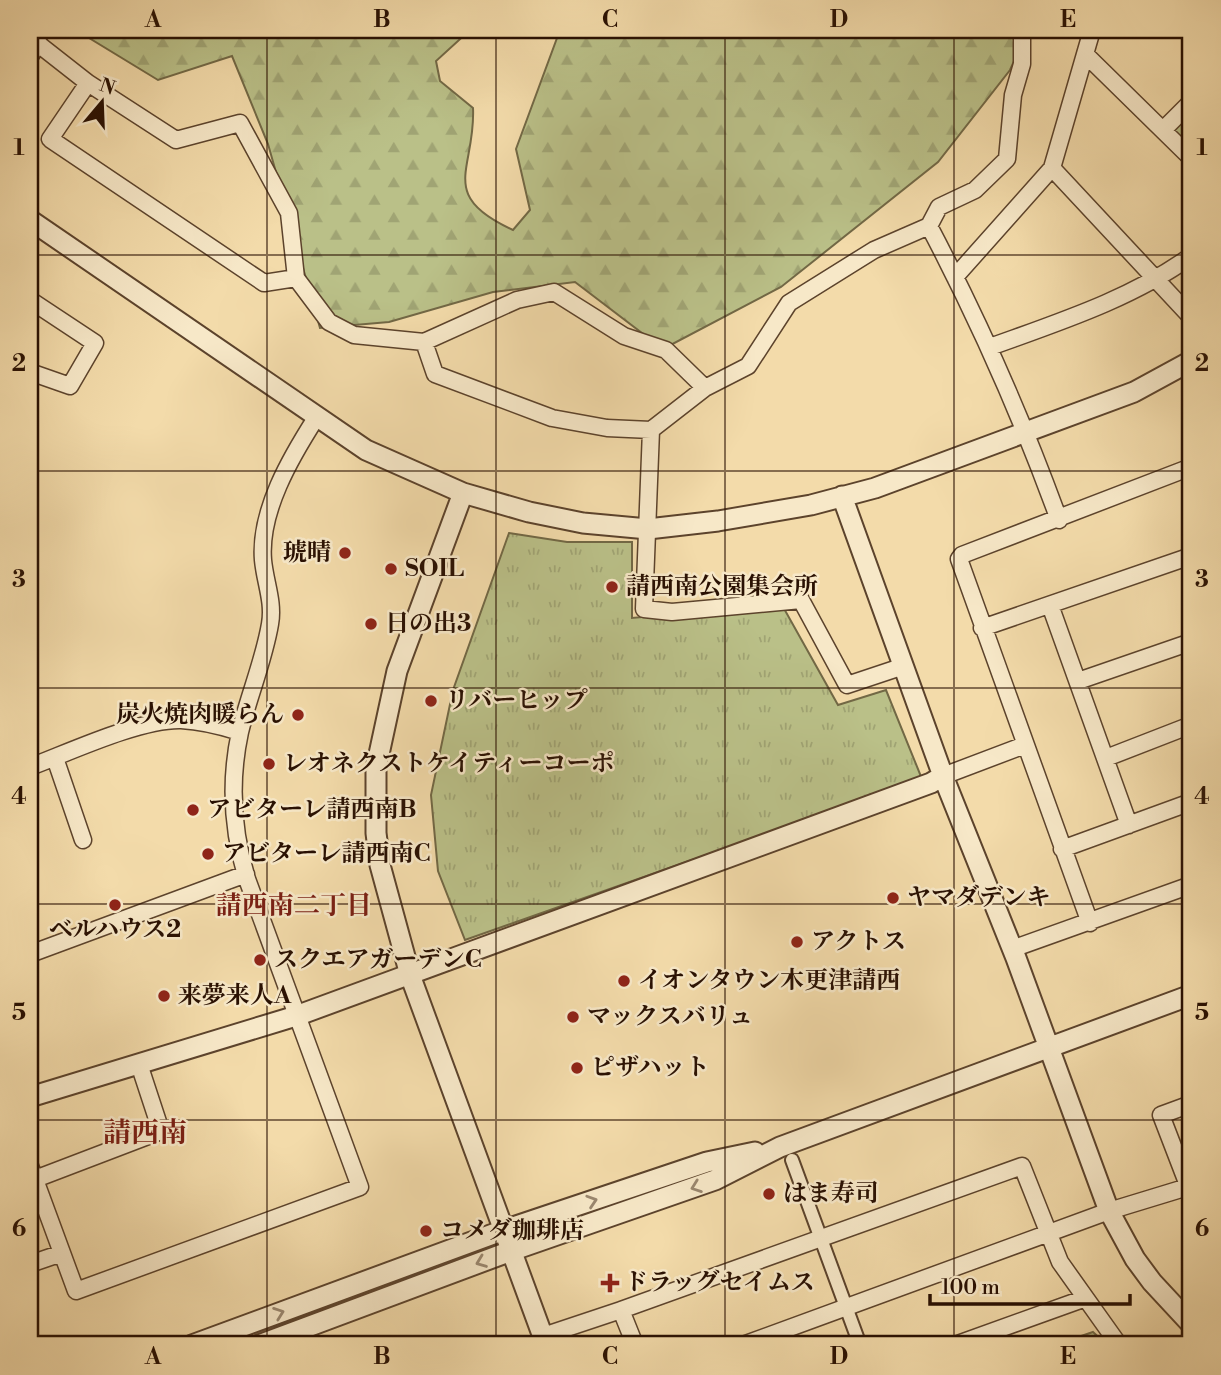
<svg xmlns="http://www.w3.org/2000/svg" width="1221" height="1375" viewBox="0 0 1221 1375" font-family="'Libre Bodoni','Noto Serif JP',serif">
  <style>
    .forest { fill: url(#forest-firs); stroke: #726845; stroke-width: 2 }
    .park { fill: url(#park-tufts); stroke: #726845; stroke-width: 2 }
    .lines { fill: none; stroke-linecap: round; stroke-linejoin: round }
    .pedestrian-casing { stroke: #5c432c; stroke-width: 16 }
    .minor-casing { stroke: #5c432c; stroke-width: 19 }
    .tertiary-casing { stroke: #5c432c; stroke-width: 23 }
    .pedestrian { stroke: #f7e8c8; stroke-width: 12 }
    .minor { stroke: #f7e8c8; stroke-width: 16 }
    .tertiary { stroke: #f7e8c8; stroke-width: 19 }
    .oneway { stroke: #9a876f }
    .grid { fill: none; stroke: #291002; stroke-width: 2; stroke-opacity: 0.55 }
    .poi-dot { fill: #8f2418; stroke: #f7e8c8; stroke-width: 2.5 }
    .labels { text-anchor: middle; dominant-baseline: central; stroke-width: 5; stroke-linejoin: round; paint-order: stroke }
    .poi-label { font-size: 24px; font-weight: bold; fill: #291002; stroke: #f7e8c8; text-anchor: start }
    .neighbourhood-label { font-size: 26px; font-weight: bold; fill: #7a1f14; stroke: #f7e8c8 }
    .quarter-label { font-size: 28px; font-weight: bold; fill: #7a1f14; stroke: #f7e8c8 }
    .neatline { fill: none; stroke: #291002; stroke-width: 2.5 }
    .grid-label { font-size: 23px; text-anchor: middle; font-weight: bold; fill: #291002 }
  </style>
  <defs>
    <pattern id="forest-firs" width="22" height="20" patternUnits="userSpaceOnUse" patternTransform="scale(1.75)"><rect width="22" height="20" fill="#bac088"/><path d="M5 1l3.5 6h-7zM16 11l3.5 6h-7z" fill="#a0a474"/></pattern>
    <pattern id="park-tufts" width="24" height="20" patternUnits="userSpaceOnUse" patternTransform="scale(1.75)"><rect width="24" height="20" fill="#bac088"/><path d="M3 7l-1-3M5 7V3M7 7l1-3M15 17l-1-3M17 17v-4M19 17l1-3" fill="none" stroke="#a0a474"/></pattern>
  </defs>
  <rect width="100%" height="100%" fill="#f3dbaa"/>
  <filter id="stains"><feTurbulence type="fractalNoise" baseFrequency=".00286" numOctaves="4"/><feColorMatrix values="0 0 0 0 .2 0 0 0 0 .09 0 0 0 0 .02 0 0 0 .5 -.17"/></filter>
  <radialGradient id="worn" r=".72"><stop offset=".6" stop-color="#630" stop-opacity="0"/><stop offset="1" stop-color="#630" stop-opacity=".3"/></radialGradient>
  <path class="forest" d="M76 30H470L436 61 440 81 473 108C476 169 436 195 513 230L530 210 516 149 560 30H1028L1010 70 938 162 781 287 663 349 575 282 493 292 389 322 320 328 268 144 232 56 158 80Z"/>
  <path class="park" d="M1191 107V149L1170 128Z
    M509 533 567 542H632V618L782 605 838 705 886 690 922 779 465 940 438 871 431 795 453 690Z
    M1093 1332 1107 1345H1055Z"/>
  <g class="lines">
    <defs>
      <path id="pedestrian" d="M792 1160 860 1345"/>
      <path id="minor" d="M37 43 88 83 176 140 240 123 289 213 296 278 329 322 354 335 424 342 517 300 554 292 624 336 666 350 705 388
        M1085 54 1191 158
        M88 83 50 139 264 283 296 278
        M1164 129 1191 102
        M1052 168 1191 317
        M929 226 939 207 975 190 1007 159 1013 95 1022 64V30
        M955 277 1052 168 1092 30
        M30 300 95 343 70 386 30 372
        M424 342 435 374 552 418 607 428 651 430 705 388 748 366 789 303 874 250 929 226C979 321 1022 418 1059 520
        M990 347C1059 322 1131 299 1191 256
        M651 430 644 609 672 612 801 600 847 685 904 666
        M1050 605 1129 825
        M982 628 1191 556
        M1078 681 1191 642
        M55 758 83 840
        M1106 758 1191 725
        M30 767C70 752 140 719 181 720 202 721 221 726 240 732
        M943 776 1025 745
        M1062 849 1191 802
        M1090 923 959 559 962 555 1191 467
        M1012 949 1191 885
        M30 954 246 874
        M1191 1104 1161 1115 1191 1193
        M30 1166 76 1291 360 1187 247 879C232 830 229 783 240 732 249 695 264 660 270 624 274 602 265 582 263 560 259 511 291 457 316 418
        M30 1181 161 1131 139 1064
        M30 1264 62 1253
        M543 1336 621 1310
        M635 1345 621 1310 1022 1166 1060 1262 1119 1345
        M743 1345 1109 1211 1191 1186
        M955 1345 1083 1299"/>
      <path id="tertiary" d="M30 53 37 43
        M30 220 366 450 463 493 529 512 583 523 648 529 718 521 811 505 875 488 1134 392 1191 361
        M463 493 397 671 376 768V833L380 865 410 975 546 1345
        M842 496 943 776 1016 958 1109 1211 1135 1259 1152 1282 1191 1324
        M30 1097 296 1016 931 783 943 776
        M192 1345 504 1230 707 1162 755 1152
        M259 1345 511 1251 715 1180 780 1147 1191 995"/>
    </defs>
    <use href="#pedestrian" class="pedestrian-casing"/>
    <use href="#minor" class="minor-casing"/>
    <use href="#tertiary" class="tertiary-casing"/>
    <use href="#pedestrian" class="pedestrian"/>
    <use href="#minor" class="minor"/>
    <use href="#tertiary" class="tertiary"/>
  </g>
  <defs><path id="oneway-chevron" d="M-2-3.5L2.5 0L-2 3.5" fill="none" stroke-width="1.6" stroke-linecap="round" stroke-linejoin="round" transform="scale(1.75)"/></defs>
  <g class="oneway">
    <use href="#oneway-chevron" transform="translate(696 1187) rotate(160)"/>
    <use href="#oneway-chevron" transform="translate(592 1201) rotate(-18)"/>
    <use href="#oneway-chevron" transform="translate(481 1262) rotate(159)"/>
    <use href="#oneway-chevron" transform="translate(279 1313) rotate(-20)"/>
  </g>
  <path class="grid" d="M267 30V1345M496 30V1345M725 30V1345M954 30V1345M30 255H1191M30 471H1191M30 688H1191M30 904H1191M30 1120H1191"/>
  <g class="poi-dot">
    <circle cx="345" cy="553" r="7"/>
    <circle cx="391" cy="569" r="7"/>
    <circle cx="612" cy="587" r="7"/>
    <circle cx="371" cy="624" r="7"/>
    <circle cx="431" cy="701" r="7"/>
    <circle cx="298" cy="715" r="7"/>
    <circle cx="269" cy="764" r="7"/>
    <circle cx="193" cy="810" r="7"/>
    <circle cx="208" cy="854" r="7"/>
    <circle cx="893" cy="898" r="7"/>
    <circle cx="115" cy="905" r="7"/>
    <circle cx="797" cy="942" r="7"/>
    <circle cx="260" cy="960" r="7"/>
    <circle cx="624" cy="981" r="7"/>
    <circle cx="164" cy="996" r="7"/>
    <circle cx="573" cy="1017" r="7"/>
    <circle cx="577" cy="1068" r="7"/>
    <circle cx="769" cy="1194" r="7"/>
    <circle cx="426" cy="1231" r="7"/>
    <path d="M606.5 1272.5h7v7h7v7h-7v7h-7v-7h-7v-7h7z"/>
  </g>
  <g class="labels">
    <g class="poi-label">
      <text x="331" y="553" text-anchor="end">琥晴</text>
      <text x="405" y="569">SOIL</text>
      <text x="626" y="587">請西南公園集会所</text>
      <text x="385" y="624">日の出3</text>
      <text x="445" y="701">リバーヒップ</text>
      <text x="284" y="715" text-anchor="end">炭火焼肉暖らん</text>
      <text x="283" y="764">レオネクストケイティーコーポ</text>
      <text x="207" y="810">アビターレ請西南B</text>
      <text x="222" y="854">アビターレ請西南C</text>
      <text x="907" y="898">ヤマダデンキ</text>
      <text x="115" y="930" text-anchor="middle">ベルハウス2</text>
      <text x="811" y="942">アクトス</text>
      <text x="274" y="960">スクエアガーデンC</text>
      <text x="638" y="981">イオンタウン木更津請西</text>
      <text x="178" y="996">来夢来人A</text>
      <text x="587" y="1017">マックスバリュ</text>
      <text x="591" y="1068">ピザハット</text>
      <text x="783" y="1194">はま寿司</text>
      <text x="440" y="1231">コメダ珈琲店</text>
      <text x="624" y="1283">ドラッグセイムス</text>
    </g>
    <g class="neighbourhood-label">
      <text x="294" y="906">請西南二丁目</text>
    </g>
    <g class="quarter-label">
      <text x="145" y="1133">請西南</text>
    </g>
  </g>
  <rect width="1221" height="1375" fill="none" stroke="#f3dbaa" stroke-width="77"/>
  <g transform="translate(102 102) rotate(19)" stroke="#f7e8c8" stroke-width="5" paint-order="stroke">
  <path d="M0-5L12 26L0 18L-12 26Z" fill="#291002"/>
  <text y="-10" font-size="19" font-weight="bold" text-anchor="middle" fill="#291002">N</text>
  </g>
  <path d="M930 1294v10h200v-10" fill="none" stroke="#291002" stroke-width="3.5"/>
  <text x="941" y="1294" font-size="21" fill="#291002" stroke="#f7e8c8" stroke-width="5" paint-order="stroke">100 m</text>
  <rect x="38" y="38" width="1144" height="1298" class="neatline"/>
  <g class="grid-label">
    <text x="153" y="27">A</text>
    <text x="382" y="27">B</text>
    <text x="610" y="27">C</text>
    <text x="839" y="27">D</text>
    <text x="1068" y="27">E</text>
    <text x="19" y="155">1</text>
    <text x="1202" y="155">1</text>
    <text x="19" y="371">2</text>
    <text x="1202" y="371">2</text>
    <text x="19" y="587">3</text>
    <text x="1202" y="587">3</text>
    <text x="19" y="804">4</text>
    <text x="1202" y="804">4</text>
    <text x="19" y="1020">5</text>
    <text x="1202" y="1020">5</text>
    <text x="19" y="1236">6</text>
    <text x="1202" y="1236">6</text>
    <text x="153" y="1364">A</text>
    <text x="382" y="1364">B</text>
    <text x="610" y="1364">C</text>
    <text x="839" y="1364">D</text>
    <text x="1068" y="1364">E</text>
  </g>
  <rect width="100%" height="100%" filter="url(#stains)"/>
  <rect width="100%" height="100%" fill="url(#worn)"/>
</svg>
